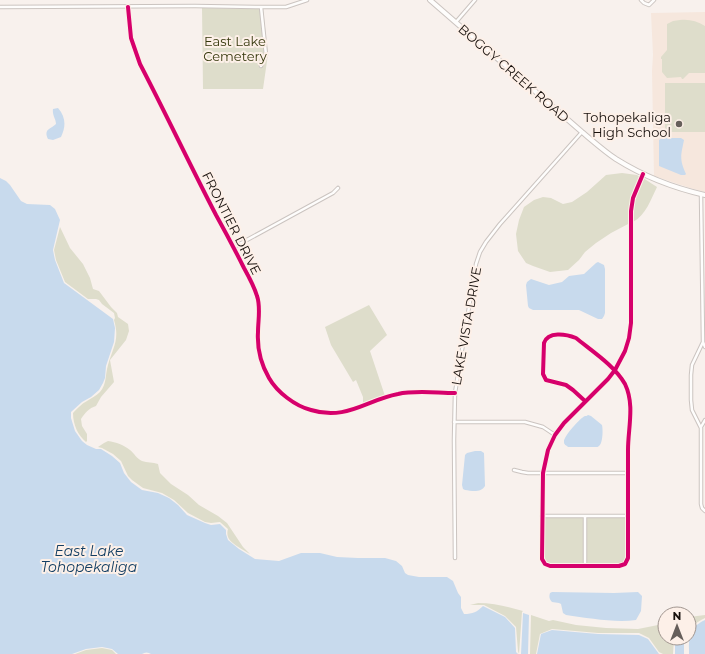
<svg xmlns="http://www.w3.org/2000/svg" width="705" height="654" viewBox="0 0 705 654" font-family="Montserrat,sans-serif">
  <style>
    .built { fill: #f6e7dd }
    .green { fill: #deddcb }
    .water { fill: #c8daed }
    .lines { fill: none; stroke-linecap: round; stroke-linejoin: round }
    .street-casing { stroke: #cbc4c0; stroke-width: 4.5 }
    .primary-casing { stroke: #cbc4c0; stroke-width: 6 }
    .street { stroke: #fefdfc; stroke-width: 2.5 }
    .primary { stroke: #fefdfc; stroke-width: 4 }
    .cycleway-casing { stroke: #fdf0e8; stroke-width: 6 }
    .cycleway { stroke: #d6006c; stroke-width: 4 }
    .poi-dot { fill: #665f5b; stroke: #fdf0e8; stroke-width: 1.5 }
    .labels { text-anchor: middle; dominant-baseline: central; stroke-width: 4; stroke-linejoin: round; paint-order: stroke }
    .park-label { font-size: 13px; fill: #35380c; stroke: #fdf0e8 }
    .street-label { font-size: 13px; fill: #17100c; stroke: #fdf0e8 }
    .poi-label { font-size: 13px; fill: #17100c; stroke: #fdf0e8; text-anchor: end }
    .water-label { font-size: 14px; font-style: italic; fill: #143f64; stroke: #fdf0e8 }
  </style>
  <rect width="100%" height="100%" fill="#f8f1ed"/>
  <path class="built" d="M705 12V192L690 188 654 176 652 71 653 55 651 13Z"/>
  <path class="green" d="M202 8 263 9 268 54 263 89H203Z
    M680 20C689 19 697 21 705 26V73H689L683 79H682L681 77 667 78 662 72V59H661V57L667 50V24L673 21Z
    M665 83H705V132H665Z
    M622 173 637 175 640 177 631 198 630 223 611 233 596 243 585 252 579 260 568 270 550 272 533 266 526 263 518 251 516 234 519 220 524 207 534 200 543 197 551 198 563 204 572 202 587 192 606 175Z
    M643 178 657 187C651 199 646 215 633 222L635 198Z
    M60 227 70 248 83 264 90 278 93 289 99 291 111 307 117 313 118 317 128 324 129 331 126 340 110 360 114 382 101 397 96 406C89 408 85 413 81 419L82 426 87 434V441L86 442C78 435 73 425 73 413 77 409 81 404 87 401 91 398 96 396 100 392 107 384 105 375 108 365 113 347 120 340 114 320L115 318 114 313 102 304 99 300 96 299H88L65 282 56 260 54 250Z
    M369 305 387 335 370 351 385 396 363 404V397L356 380 353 382 331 345 325 327Z
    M108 441C116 442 124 445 130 450 134 453 137 459 142 461 147 463 153 462 158 464L160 473 171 484 188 495 199 505 218 516 227 523 243 547 250 554C245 551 232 544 229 539 227 536 227 532 228 529L220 522 211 523 205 522 188 513 174 500 162 493 143 488 132 480 128 476 121 461 113 454 102 448 98 447 104 443Z
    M544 518H583V564H551L546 562 544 558Z
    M586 518H627L626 557 624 563 619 564H586Z
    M478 603C494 603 508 607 523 611L522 612 519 654 518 651 516 627 505 616 484 605H470Z
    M531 615 549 621 553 620 576 625 606 628 638 629 658 625 665 621V638H674L673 654H663L659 652 649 638 639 633H598L552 629 540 634 536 654H530Z
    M705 615V618C695 623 692 625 689 636V617Z
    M102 648 112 650 116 654H75L86 650Z"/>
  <path class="water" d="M58 108C66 117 66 127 61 137L53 140 48 139C43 129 51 129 56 124 56 119 52 115 53 109Z
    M662 138H681L684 140C681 155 679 159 686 174L685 175H681L659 166V140Z
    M0 178 6 181 10 185 21 201 27 204 50 205 55 209 60 220 53 250 55 260 64 283 113 319 115 328 114 342 106 366 105 378 103 383 99 390 91 397 82 402 71 412V418L75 431 82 441 87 445 96 449H101L112 456 120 463 124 473 131 482 142 490 158 493 169 498 178 505 187 515 205 523 211 525 220 524 226 530V534L228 540 239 549 255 559 279 561 301 553H320L337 557 358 558H385L396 561 402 566 405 573 408 575 419 577H447L453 581 458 593 461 597V608L464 614C473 614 477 612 483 606L505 617 515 628 516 652 518 654H151C148 652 145 652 142 654H118L112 649 102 647 86 649 72 654H0Z
    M598 262 604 265 605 269V313L604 316 602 319H598L579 310H533L529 308 528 306 526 285 527 282 531 279 549 285 562 282 569 276 584 274 596 263Z
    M588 415 591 416 602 425C603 429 603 443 599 446 598 447 597 447 596 447H568C566 445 564 445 564 442 563 437 580 418 585 416 586 416 587 416 588 415Z
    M475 451H481L484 453 485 486C481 493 472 491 465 490L463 489 462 485 465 455 467 453Z
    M552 592 614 593 638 592 642 596 641 611 636 620C615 623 588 618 566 615L563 613 561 604 559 603 552 602C549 599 549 596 550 593Z
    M523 613 529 615 528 654H521Z
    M705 620V654H689C689 637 688 628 705 620Z
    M552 630 598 634 639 635 648 639 659 654H537L541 634Z
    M675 638H684V654H675Z"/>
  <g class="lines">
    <defs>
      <path id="street" d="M641 0 644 3 649 5 654 0
        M0 7 195 6 261 7H286L307 0
        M128 7 131 38 140 64C166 114 190 165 216 215 226 233 235 250 244 268 249 277 254 286 257 296 261 307 258 320 258 332 257 348 261 364 269 378 277 392 295 406 311 410 346 421 366 400 398 394 415 390 437 393 455 393
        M456 22 475 0
        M261 66 266 55 261 7
        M701 194 703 342 705 347
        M234 247 333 193 338 188
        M703 342 692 365 691 375V400L692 410 701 428V504L702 508 705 511
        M585 401 573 390 566 385 546 380 543 374 544 343C548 331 566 334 576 338 592 351 615 366 625 384 635 405 628 428 628 450 628 486 628 522 628 558L625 564 619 566H550L545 564 542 559 543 473 548 450 555 435 564 423 608 379 615 370 625 351 629 338 631 323V211L633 198 643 174
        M454 422H525L543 427 555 435
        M701 427 705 420
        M514 470 522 472 528 473H628
        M542 516H628
        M585 516V566
        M455 558 454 440 455 393 476 264 480 252 486 242 500 224 582 132"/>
      <path id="primary" d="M430 0 582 132C593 141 604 151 616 159 643 176 674 188 705 195"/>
    </defs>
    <use href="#street" class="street-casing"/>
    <use href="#primary" class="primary-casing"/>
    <use href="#street" class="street"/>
    <use href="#primary" class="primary"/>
    <defs>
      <path id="cycleway" d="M128 7 131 38 140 64C166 114 190 165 216 215 226 233 235 250 244 268 249 277 254 286 257 296 261 307 258 320 258 332 257 348 261 364 269 378 277 392 295 406 311 410 346 421 366 400 398 394 415 390 437 393 455 393
        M585 401 573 390 566 385 546 380 543 374 544 343C548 331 566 334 576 338 592 351 615 366 625 384 635 405 628 428 628 450 628 486 628 522 628 558L625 564 619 566H550L545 564 542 559 543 473 548 450 555 435 564 423 608 379 615 370 625 351 629 338 631 323V211L633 198 643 174"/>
    </defs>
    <use href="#cycleway" class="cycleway-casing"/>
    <use href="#cycleway" class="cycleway"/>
  </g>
  <circle class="poi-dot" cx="679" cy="124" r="4"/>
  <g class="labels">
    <g class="park-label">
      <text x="235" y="41">East Lake<tspan x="235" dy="15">Cemetery</tspan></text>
    </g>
    <g class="street-label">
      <text transform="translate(514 73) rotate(41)">BOGGY CREEK ROAD</text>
      <text transform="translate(232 223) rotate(63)">FRONTIER DRIVE</text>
      <text transform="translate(466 326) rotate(-80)">LAKE VISTA DRIVE</text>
    </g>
    <g class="poi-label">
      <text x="671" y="117">Tohopekaliga<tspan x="671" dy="15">High School</tspan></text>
    </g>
    <g class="water-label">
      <text x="89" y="551">East Lake<tspan x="89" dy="16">Tohopekaliga</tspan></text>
    </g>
  </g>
  <g transform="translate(677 626)"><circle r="19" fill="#fdf0e8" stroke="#a19690"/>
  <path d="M0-3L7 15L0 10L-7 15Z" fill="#665f5b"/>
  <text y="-6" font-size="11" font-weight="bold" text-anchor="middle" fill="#17100c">N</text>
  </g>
</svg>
